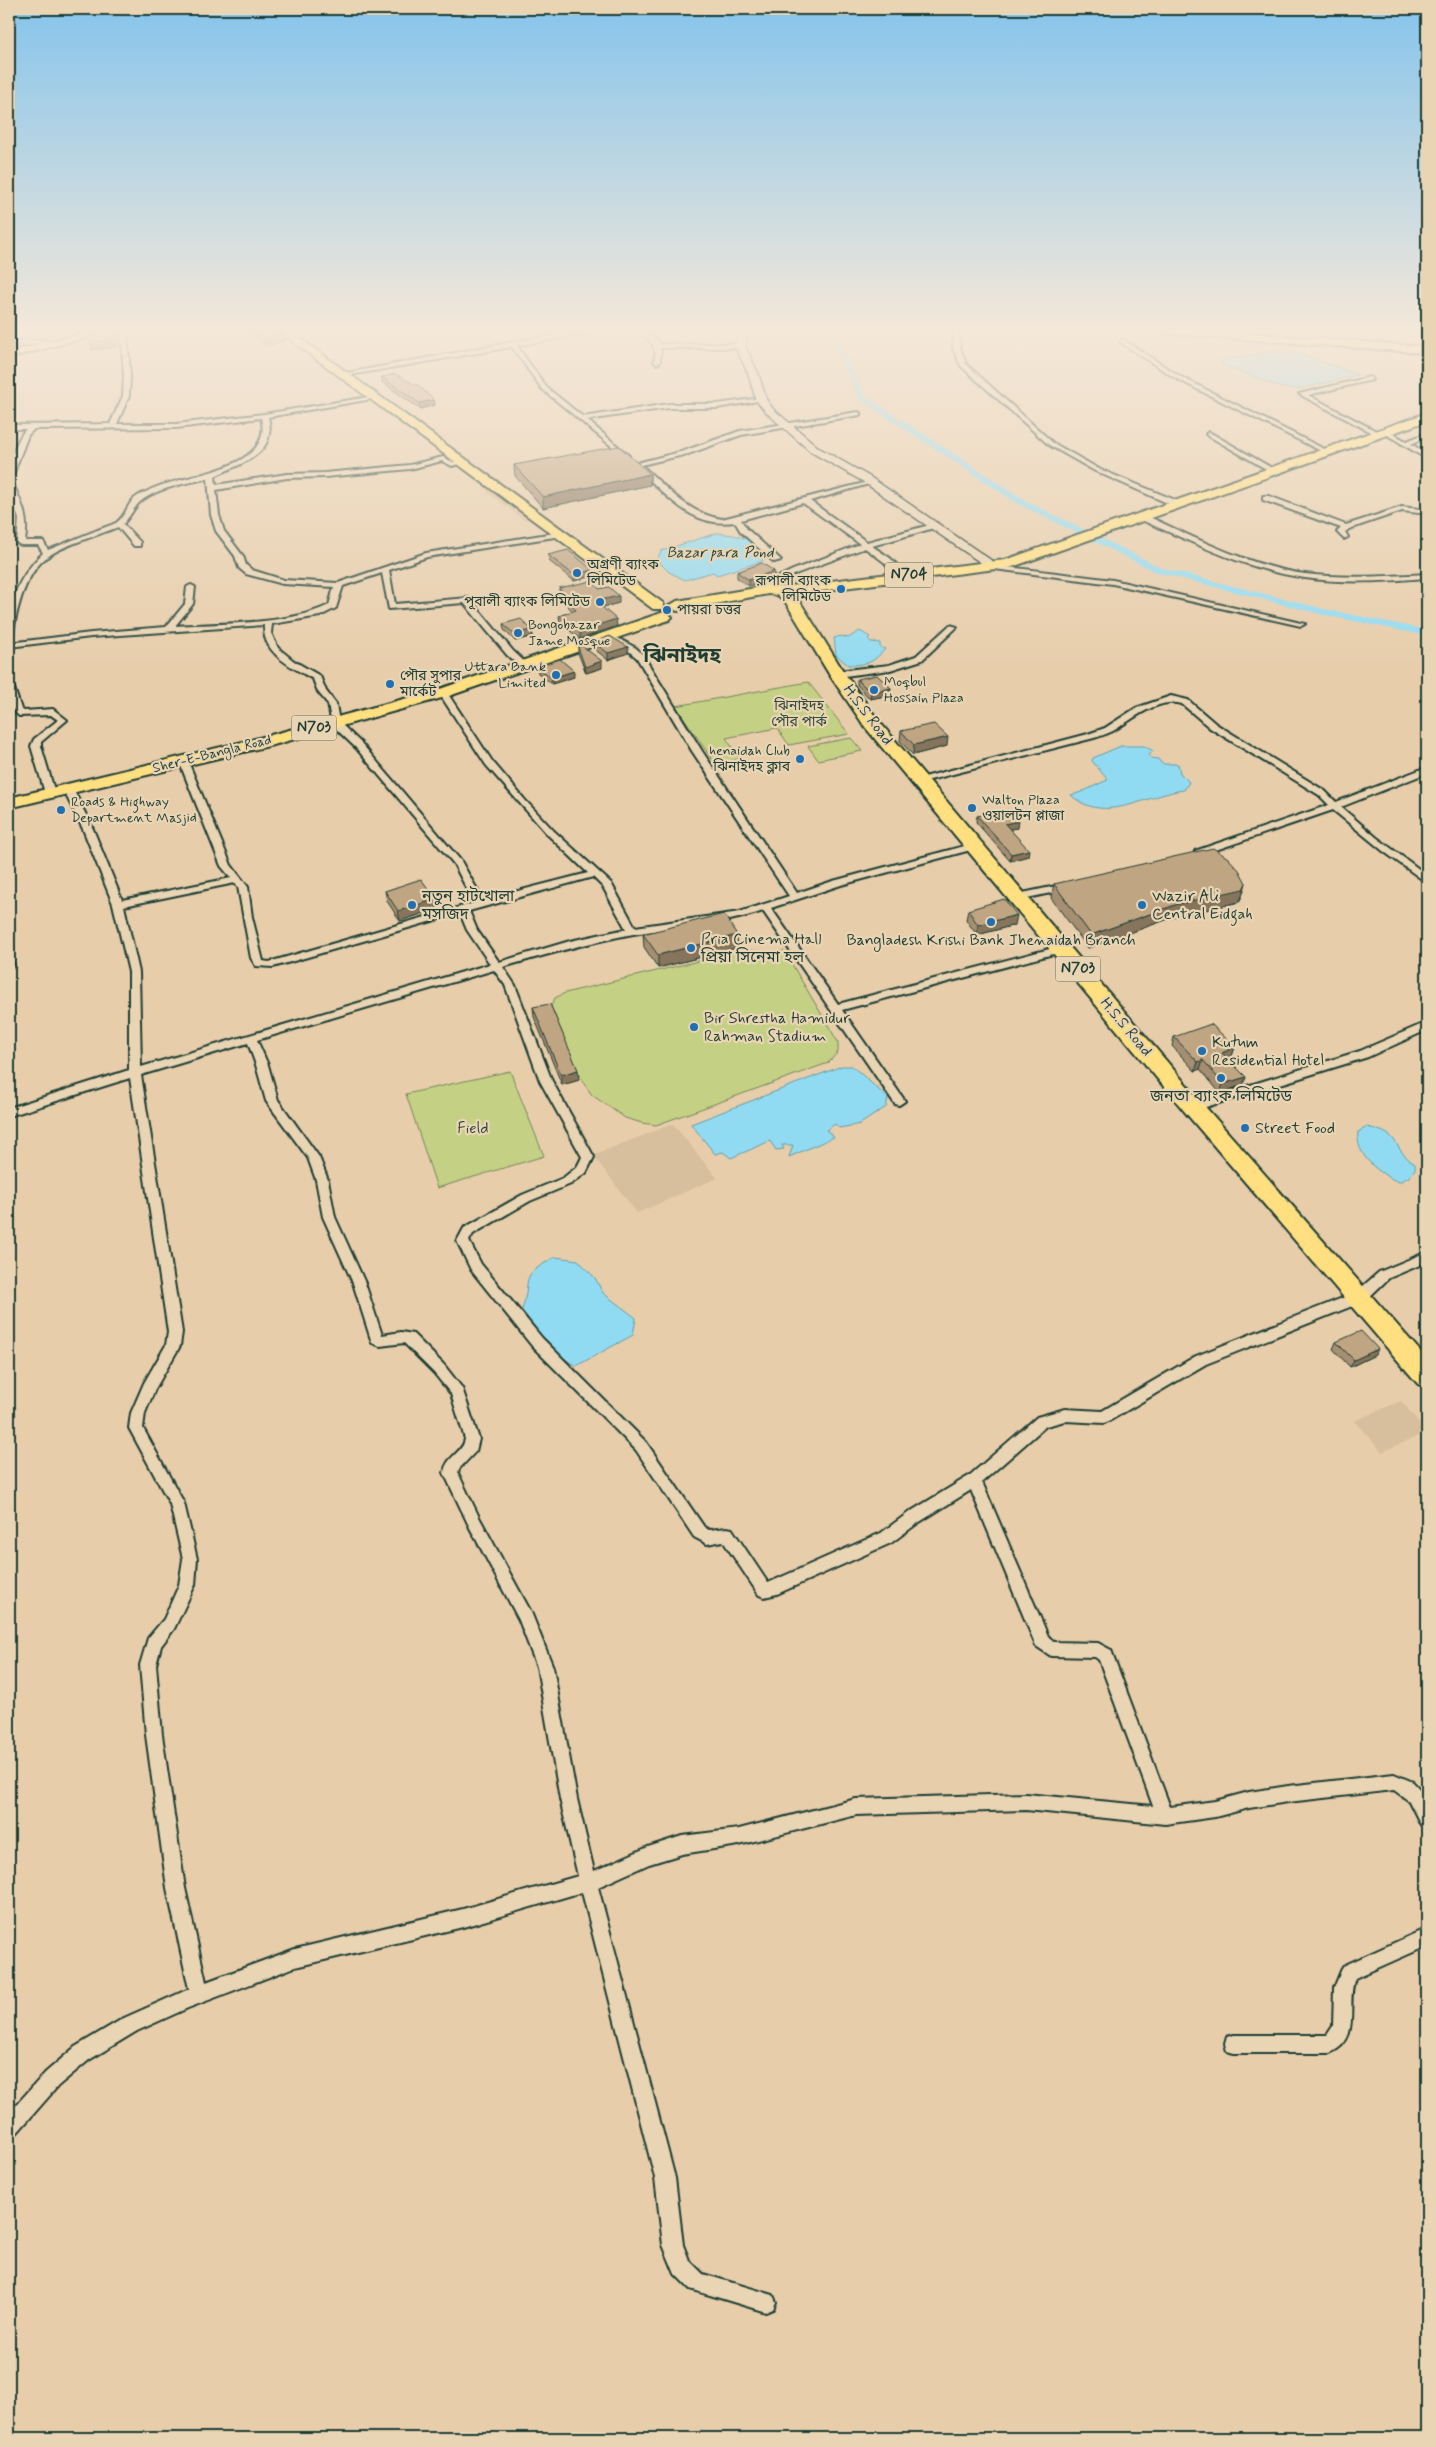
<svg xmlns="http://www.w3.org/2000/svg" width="1436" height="2447" viewBox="0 0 1436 2447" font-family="Mynerve,'Noto Sans Bengali',sans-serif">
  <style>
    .built { fill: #d7be9c }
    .green { fill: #c4d083; stroke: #72865c }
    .water { fill: #91dbf2; stroke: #639ca6 }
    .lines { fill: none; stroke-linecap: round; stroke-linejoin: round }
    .canal { fill: #91dbf2; fill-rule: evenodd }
    .street-casing { stroke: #1f3d34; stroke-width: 4 }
    .secondary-casing { stroke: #1f3d34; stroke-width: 3 }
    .primary-casing { stroke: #1f3d34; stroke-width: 4 }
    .highway-casing { stroke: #1f3d34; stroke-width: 4 }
    .street { fill: #e9d4b3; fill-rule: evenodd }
    .secondary { fill: #e9d4b3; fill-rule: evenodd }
    .primary { fill: #ffdf80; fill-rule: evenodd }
    .highway { fill: #ffdf80; fill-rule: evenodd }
    .wall { fill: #a58e71; stroke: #1f3d34 }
    .shaded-wall { fill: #86745c; stroke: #1f3d34 }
    .building { fill: #c0a583; stroke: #1f3d34 }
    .poi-dot { fill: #1f6fb2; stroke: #e9d4b3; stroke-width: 2 }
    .labels { text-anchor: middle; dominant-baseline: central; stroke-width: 4.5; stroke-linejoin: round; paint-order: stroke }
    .far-poi-label { font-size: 14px; fill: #1f3d34; stroke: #e9d4b3; text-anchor: start }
    .far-park-label { font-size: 14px; fill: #304c3c; stroke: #e9d4b3 }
    .far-street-label { font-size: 14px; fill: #1f3d34; stroke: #e9d4b3 }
    .far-water-label { font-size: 15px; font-style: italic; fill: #25453e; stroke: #e9d4b3 }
    .shield { fill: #e9d4b3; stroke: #5c6a5a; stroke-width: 1 }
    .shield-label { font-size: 15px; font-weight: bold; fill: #1f3d34 }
    .street-label { font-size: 16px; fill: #1f3d34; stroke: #e9d4b3 }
    .poi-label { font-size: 16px; fill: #1f3d34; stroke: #e9d4b3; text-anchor: start }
    .park-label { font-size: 16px; fill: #304c3c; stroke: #e9d4b3 }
    .far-town-label { font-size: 21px; font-weight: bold; fill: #1f3d34; stroke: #e9d4b3 }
  </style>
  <rect width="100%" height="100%" fill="#e7cdaa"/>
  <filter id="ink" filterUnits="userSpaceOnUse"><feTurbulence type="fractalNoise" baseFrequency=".02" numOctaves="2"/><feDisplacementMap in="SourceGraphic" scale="10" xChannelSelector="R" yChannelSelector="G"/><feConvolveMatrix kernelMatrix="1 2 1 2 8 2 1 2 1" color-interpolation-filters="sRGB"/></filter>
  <g filter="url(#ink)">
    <path class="built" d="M496 488 536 517 524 520 485 491Z
      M673 1124 717 1178 637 1213 593 1155Z
      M1401 1401 1427 1432 1382 1452 1354 1421Z"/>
    <path class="green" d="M808 682 849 734 789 745 777 728 726 738 740 759 715 764 676 706Z
      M851 738 862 751 818 760 808 746Z
      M744 950C759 950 769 954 784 951L838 1042V1052L828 1063 656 1125 642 1123 625 1118 592 1095 582 1081 551 1006 555 998 565 993Z
      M510 1071 544 1156 437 1188 406 1094Z"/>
    <path class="water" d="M9 330H59L42 339 9 341Z
      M1285 349 1292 351 1358 375 1298 389 1282 388 1220 364 1223 360Z
      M717 533C738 535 758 538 763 561L717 575 713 572 685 580 669 572 657 560 661 551Z
      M860 631 870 637 868 639 871 642 880 643V647L885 649C873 663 867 665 848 665L836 655 834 638 841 636 848 638Z
      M1121 746H1144L1153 751 1149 755 1151 758 1158 759 1162 764H1178L1180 773 1189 782 1184 790C1148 794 1104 826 1071 795 1085 792 1095 785 1108 780L1092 761 1093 758Z
      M842 1066H852L888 1098 886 1107 860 1124 839 1128 835 1124 826 1130 834 1137 789 1157 793 1145H782L784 1149 776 1150 770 1141 731 1158 723 1152 715 1154 691 1124Z
      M1367 1127C1405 1135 1389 1147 1415 1164V1169L1409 1177 1399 1182C1379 1174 1355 1155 1358 1132Z
      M555 1257 578 1260 595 1278 603 1293 636 1318 633 1335 576 1366 552 1351 522 1310C533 1274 517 1279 555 1257Z"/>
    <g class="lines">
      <path class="canal" d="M828 330H835L865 396 1026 501 1162 568 1324 609 1427 630V636L1324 615 1156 572 1020 505 859 399Z"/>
      <defs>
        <path id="street" d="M121 330H127L130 376 129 396 117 424H176L264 414 375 396 378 398 268 417C278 454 241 463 215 476L216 485 287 474 325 473 410 465 443 457 453 462 463 460 466 462 452 466 442 461 410 469 325 477 287 478 216 490 219 515 224 531 243 556 246 565 252 570 284 580 338 583 426 553 561 532 565 534 561 536 427 557 389 570 395 604 469 598 513 651 527 664V668H521L507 655 464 603 389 609 382 573 343 586 336 608 320 616 272 624 271 633 278 648 294 661 320 676 326 691 336 704 339 722 362 744 461 861 483 900 588 873 548 835 486 765 439 693 443 690 446 691 492 761 525 800 554 831 611 883 635 927 740 912 789 896 692 751 637 658 630 652 607 638 606 636 610 634 636 648 643 655 702 751 797 893 833 881 972 844H978L980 846 978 848 841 885 771 908 838 1004 1061 946 1066 949 1065 951 842 1010 905 1101 899 1105 895 1104 763 911C720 926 673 927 628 935 586 943 545 955 503 967L515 985 552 1081 594 1157 586 1173 571 1184 530 1201 473 1234 469 1241 481 1264 542 1338 646 1442 704 1527 709 1530 727 1528 732 1529 768 1583 881 1533 908 1513 969 1476 1037 1417 1065 1409 1102 1411 1196 1356 1355 1293 1379 1272 1427 1252V1262L1389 1278 1365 1301 1206 1364 1109 1421 1104 1423 1065 1421 1046 1426 982 1482 1048 1636 1054 1642 1098 1643 1111 1650 1170 1807 1215 1801 1249 1792 1288 1786 1394 1774 1413 1782 1424 1794 1427 1800V1827L1421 1825 1409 1801 1394 1790 1288 1802 1249 1808 1215 1817 1165 1824 1026 1810 856 1815 739 1845 682 1854 649 1864 598 1887 675 2178 683 2245 689 2260 703 2274 773 2295 776 2302 773 2309 766 2312 690 2289 675 2274 663 2245 655 2178 582 1892 463 1927 295 1967 188 2008 137 2031 89 2060 58 2086 16 2134 9 2136V2113L45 2073 75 2047 124 2018 189 1989 167 1888 146 1735 140 1665 148 1638 164 1619 179 1585 183 1559 170 1504 129 1428 131 1413 144 1383 166 1345 168 1332 130 1078 9 1116V1108L129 1070V972L113 904 83 829 63 789 68 786 73 789 93 829 122 900 231 878 221 866 179 761 187 759 231 865 248 887 252 917 263 961 269 962 474 903 454 864 356 748 332 725 328 704 318 692 313 679C292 667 262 654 264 625L91 637 9 647V643L91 633 166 627 185 604 187 587 191 585 195 587 193 604 175 626C221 623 289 625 329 605L334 587 283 584 246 574 239 568 235 556 216 531 211 515 208 478C186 484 158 487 140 502 135 506 129 518 123 524L140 542V546H134L118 527C99 535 66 544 50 555 26 570 17 607 13 633L9 635C9 601 18 577 43 553L38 545H21L17 543 19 519 9 491V482L13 484C22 503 29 519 25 541H43L48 550C64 544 79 537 95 531 102 528 110 526 116 523 125 517 126 508 132 501 135 497 143 493 148 491 178 474 276 472 261 418L176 428 34 429 28 435 13 475 9 477C9 462 16 440 26 429H9V425L110 424 123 396 124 376ZM593 877 603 887 626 929 570 941 499 962 477 930 469 911ZM235 883 238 887 251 958 256 966 273 967 460 913 467 930 490 964 141 1067 139 972 124 906ZM494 970 505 985 540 1081 582 1157 577 1167 563 1178 522 1195 464 1228 457 1241 471 1270 532 1346 636 1450 694 1537 707 1544 723 1541 759 1595 764 1597 777 1594 891 1543 918 1523 971 1490 1036 1646 1051 1656 1095 1657 1099 1660 1153 1806 1026 1794 856 1799 739 1829 682 1836 648 1847 594 1871 577 1799 553 1667 531 1612 479 1517 458 1473 459 1469 476 1451 479 1439 462 1388 444 1365 413 1334 401 1332 382 1335 365 1283 335 1217 328 1180 319 1157 278 1100 268 1065 257 1040ZM248 1043 256 1065 266 1101 308 1158 316 1180 323 1217 353 1283 372 1343 380 1346 404 1343 434 1373 451 1394 465 1439C463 1453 446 1456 444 1473L469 1526 519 1620 537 1667 560 1799 578 1876 463 1909 295 1949 206 1982 185 1888 162 1735 156 1665 161 1646 174 1629 195 1585 197 1559 184 1503 143 1428 145 1413 155 1389 180 1346 182 1332 141 1075Z
          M589 330H605L517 346 546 387 583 417 669 404H717L761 398 764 400 717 408H669L587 420 628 455 629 456 626 458 542 389 512 347 350 375 347 373 513 342Z
          M635 330C646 330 654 336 660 344H740L743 346 740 348H661L660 362 657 364 654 362C659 343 648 340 635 330Z
          M953 330H959L960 348 966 364 1053 443 1099 469 1180 502V506H1174L1095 471 1049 445 961 366 953 348Z
          M1122 339 1181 377 1330 452 1325 453 1177 379 1120 342Z
          M9 341 55 340 58 342 55 344 9 345Z
          M1370 377 1372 380 1308 395 1380 433 1381 434 1378 436 1299 394Z
          M858 412 860 413V415L741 435 688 454 641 465C666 486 687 514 722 519L872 481V483L810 501 867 542 937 523V527L872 546 890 558 905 573V577H899L884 562 865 548 798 573 755 595H749V591L793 570 860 544 803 503 741 520 747 529 781 560 774 562 741 532 735 522C701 527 679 508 656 486 648 478 640 472 633 464L684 451 740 431Z
          M1384 431H1388L1406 441 1427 433V437L1411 444 1427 454V459L1384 433Z
          M1209 432 1277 471 1278 472 1273 473 1207 435 1206 434Z
          M1263 496H1269L1346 525 1402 507 1427 510V514L1402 511 1349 529 1345 532 1348 537 1344 539 1337 532 1341 528 1263 500Z
          M1139 515H1145C1196 538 1248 566 1305 574 1346 579 1387 576 1427 574V578C1387 581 1345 584 1305 578 1246 570 1193 542 1139 519Z
          M991 565 1113 580 1305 624 1301 626 1113 584 994 569 990 567Z
          M950 625 957 627 922 660 890 670 837 677 833 674 837 671 889 665 916 656Z
          M9 682 13 685 21 709 24 711 53 709 67 720 41 742V746L55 793 53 795H47L45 793 31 746 34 739 58 720 51 715 19 716C8 707 8 695 9 682Z
          M1171 696 1188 700 1216 724 1325 791 1336 802 1427 767V773L1341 807 1376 837 1427 875V883L1383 851 1333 810 1201 855H1195V851L1329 805 1319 795 1210 728 1182 704C1158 697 1133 719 1113 731 1107 734 1100 736 1094 738L918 783 913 780 1088 734 1105 728 1136 708Z
          M1070 883 1074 884V888L1018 900 1013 897 1018 894Z
          M1427 1022V1030L1368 1057 1193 1111 1187 1107 1189 1104 1360 1051Z
          M1427 1928V1946L1355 1978C1345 2004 1363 2039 1330 2053H1234L1227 2051 1225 2044 1227 2037 1234 2035H1327L1333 2026 1334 1988 1343 1966Z"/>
        <path id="secondary" d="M743 330H753L746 337 745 346 758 373 766 399 773 409 819 448 870 477 998 565V569H990L862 481 811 452 767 413 756 400 748 373 735 346 738 336Z"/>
        <path id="primary" d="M277 330H289L663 603 664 606 663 609H653Z"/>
        <path id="highway" d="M96 330H116L9 358V352Z
          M1155 330H1210L1427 347V353L1160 333Z
          M1427 413V421L1012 567 795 594 845 674 877 719 1201 1102 1427 1359V1387L1418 1384 1185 1112 865 727 829 674 785 601 777 595 768 594 677 611 669 606 677 601 768 586 781 587 1005 560Z
          M664 612 669 614 672 617 669 620 449 696 277 744 9 808V798L267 736 437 690Z"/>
      </defs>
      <use href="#street" class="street-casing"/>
      <use href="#secondary" class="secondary-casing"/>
      <use href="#primary" class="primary-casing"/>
      <use href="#highway" class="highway-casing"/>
      <use href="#street" class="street"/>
      <use href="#secondary" class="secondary"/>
      <use href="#primary" class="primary"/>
      <use href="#highway" class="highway"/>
    </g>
    <path class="wall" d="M248 330H278L284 334 285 341 265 346Z
      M382 377 434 400 435 405 420 409 382 382Z
      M514 465 650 474V485L543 508 515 476Z
      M548 555 593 570V576L574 581 549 561Z
      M774 571V577L749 586 737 578V572Z
      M559 588 599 589 619 603 602 607 617 626 580 639 560 623 559 616 572 611 559 595Z
      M503 624 532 630 533 636 515 641 504 630Z
      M593 642 628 647V653L608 660 593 648Z
      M578 647 602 668 586 673 578 653Z
      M537 667 574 677 552 684 538 673Z
      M857 679 891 688 890 695 870 699 857 685Z
      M901 731 947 746 913 755 900 741Z
      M977 816 1017 828 1010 829 1028 856 1010 861 976 822Z
      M1246 883 1242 896 1239 902 1171 918 1088 948 1051 898 1054 884Z
      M385 891 436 899 437 909 400 921 387 901Z
      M968 910 1015 925 977 935 966 920Z
      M643 934 737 935V948L658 968 644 947Z
      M533 1007 579 1080 562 1085 534 1017Z
      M1174 1037 1235 1047 1232 1056 1227 1058 1246 1077 1243 1085 1220 1093 1200 1069 1195 1071 1172 1046Z
      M1336 1342 1375 1355 1350 1367 1333 1349Z"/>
    <path class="shaded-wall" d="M117 330H118L119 334 118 347 92 350 90 342Z
      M284 334 285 341 265 346 264 339Z
      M434 400 435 405 420 409 419 403Z
      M650 474V485L543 508V497Z
      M593 570V576L574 581V575Z
      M774 571V577L749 586V580Z
      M619 596V603L596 609 595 601Z
      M616 619 617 626 580 639V631Z
      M532 630 533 636 515 641 514 634Z
      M628 647V653L608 660V653Z
      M602 661V668L586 673 585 667Z
      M574 671V677L552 684V678Z
      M891 688 890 695 870 699 871 693Z
      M948 737 947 746 913 755 914 745Z
      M1018 821 1017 828 1004 830 1005 824Z
      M1029 850 1028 856 1010 861 1011 854Z
      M1246 883 1242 896 1239 902 1171 918 1088 948 1091 935 1175 905Z
      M436 899 437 909 400 921 398 911Z
      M1017 915 1015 925 977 935 978 925Z
      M737 935V948L658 968V955Z
      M9 945 16 967 9 969Z
      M1235 1047 1232 1056 1219 1061 1222 1053Z
      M1203 1060 1200 1069 1195 1071 1198 1062Z
      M578 1070 579 1080 562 1085 561 1075Z
      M1246 1077 1243 1085 1220 1093 1223 1084Z
      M1378 1349 1375 1355 1350 1367 1354 1360Z"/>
    <path class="building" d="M91 330H117L116 339 90 342 89 331Z
      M254 330H278L284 334 264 339Z
      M396 374 415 385H418L434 400 419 403 382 377Z
      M619 446 650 474 543 497 514 465Z
      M568 550 593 570 574 575 548 555Z
      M762 563 774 571 749 580 737 572Z
      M592 581 599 589 609 587 619 596 595 601 616 619 580 631 559 616 576 610 559 588Z
      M521 619 532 630 514 634 503 624Z
      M610 636 628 647 608 653 593 642Z
      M582 646 602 661 585 667 578 647Z
      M560 659 574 671 552 678 537 667Z
      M877 675 891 688 871 693 857 679Z
      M934 724 948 737 914 745 901 731Z
      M1008 810 1018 821 1005 824 1029 850 1011 854 977 816Z
      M1213 848 1228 858 1239 870 1246 883 1243 889 1175 905 1091 935 1054 884Z
      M421 879 436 899 398 911 385 891Z
      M1004 899 1017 915 978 925 968 910Z
      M724 914 737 935 658 955 643 934Z
      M550 1004 578 1070 561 1075 533 1007Z
      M1211 1024 1235 1047 1222 1053 1246 1077 1223 1084 1203 1060 1198 1062 1174 1037Z
      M1361 1331 1378 1349 1354 1360 1336 1342Z"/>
  </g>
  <linearGradient id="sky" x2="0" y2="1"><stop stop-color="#85c4ec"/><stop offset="0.49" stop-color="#f4e8d9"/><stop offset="1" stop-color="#f4e8d9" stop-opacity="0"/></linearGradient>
  <rect width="1436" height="673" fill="url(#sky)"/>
  <g class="poi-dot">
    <circle cx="577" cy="573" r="5"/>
    <circle cx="841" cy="589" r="5"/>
    <circle cx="600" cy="602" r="5"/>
    <circle cx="667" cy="610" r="5"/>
    <circle cx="518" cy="633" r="5"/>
    <circle cx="556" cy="675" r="5"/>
    <circle cx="390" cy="684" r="5"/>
    <circle cx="874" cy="690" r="5"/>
    <circle cx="800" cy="759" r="5"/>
    <circle cx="972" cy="808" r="5"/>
    <circle cx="61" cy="810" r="5"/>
    <circle cx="412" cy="905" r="5"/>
    <circle cx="1142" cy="905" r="5"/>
    <circle cx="991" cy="922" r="5"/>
    <circle cx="691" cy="948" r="5"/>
    <circle cx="694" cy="1027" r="5"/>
    <circle cx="1202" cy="1051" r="5"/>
    <circle cx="1221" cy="1078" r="5"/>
    <circle cx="1245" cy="1128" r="5"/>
  </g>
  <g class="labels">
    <g class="far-poi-label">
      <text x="587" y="565">অগ্রণী ব্যাংক<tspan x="587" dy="16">লিমিটেড</tspan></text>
      <text x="831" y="581" text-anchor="end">রূপালী ব্যাংক<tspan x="831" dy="16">লিমিটেড</tspan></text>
      <text x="590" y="602" text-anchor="end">পূবালী ব্যাংক লিমিটেড</text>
      <text x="677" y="610">পায়রা চত্তর</text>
      <text x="528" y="625">Bongobazar<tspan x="528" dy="16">Jame Mosque</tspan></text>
      <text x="546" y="667" text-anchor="end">Uttara Bank<tspan x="546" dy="16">Limited</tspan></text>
      <text x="400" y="676">পৌর সুপার<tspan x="400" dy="16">মার্কেট</tspan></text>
      <text x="884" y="682">Moqbul<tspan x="884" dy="16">Hossain Plaza</tspan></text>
      <text x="790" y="751" text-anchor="end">henaidah Club<tspan x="790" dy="16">ঝিনাইদহ ক্লাব</tspan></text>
      <text x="982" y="800">Walton Plaza<tspan x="982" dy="16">ওয়ালটন প্লাজা</tspan></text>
      <text x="71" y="802">Roads &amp; Highway<tspan x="71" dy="16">Department Masjid</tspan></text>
    </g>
    <g class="far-park-label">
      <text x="799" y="706">ঝিনাইদহ<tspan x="799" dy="16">পৌর পার্ক</tspan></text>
    </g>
    <g class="far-street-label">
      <text transform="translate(212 754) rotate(-14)">Sher-E-Bangla Road</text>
    </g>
    <g class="far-water-label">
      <text x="720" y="553">Bazar para Pond</text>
    </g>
    <g class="shield">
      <rect x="885" y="562.5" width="48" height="25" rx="4"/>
      <rect x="291.5" y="715.5" width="45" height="25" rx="4"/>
      <rect x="1055.5" y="956.5" width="45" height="25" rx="4"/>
    </g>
    <g class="shield-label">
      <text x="909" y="575">N704</text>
      <text x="314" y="728">N703</text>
      <text x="1078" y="969">N703</text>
    </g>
    <g class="street-label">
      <text transform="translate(868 715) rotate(53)">H.S.S Road</text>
      <text transform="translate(1126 1027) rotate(50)">H.S.S Road</text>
    </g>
    <g class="poi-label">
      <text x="422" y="896">নতুন হাটখোলা<tspan x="422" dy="18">মসজিদ</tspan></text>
      <text x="1152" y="896">Wazir Ali<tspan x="1152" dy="18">Central Eidgah</tspan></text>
      <text x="701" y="939">Pria Cinema Hall<tspan x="701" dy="18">প্রিয়া সিনেমা হল</tspan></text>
      <text x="991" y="940" text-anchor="middle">Bangladesh Krishi Bank Jhenaidah Branch</text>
      <text x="704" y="1018">Bir Shrestha Hamidur<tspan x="704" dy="18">Rahman Stadium</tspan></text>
      <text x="1212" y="1042">Kutum<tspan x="1212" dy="18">Residential Hotel</tspan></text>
      <text x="1221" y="1096" text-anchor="middle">জনতা ব্যাংক লিমিটেড</text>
      <text x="1255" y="1128">Street Food</text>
    </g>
    <g class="park-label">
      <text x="473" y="1128">Field</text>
    </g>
    <g class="far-town-label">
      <text x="682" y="656">ঝিনাইদহ</text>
    </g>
  </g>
  <rect width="1436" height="2447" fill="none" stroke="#e9d4b3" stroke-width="30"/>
  <rect x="15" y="15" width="1406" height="2417" fill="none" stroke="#1f3d34" stroke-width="2" filter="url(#ink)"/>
</svg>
